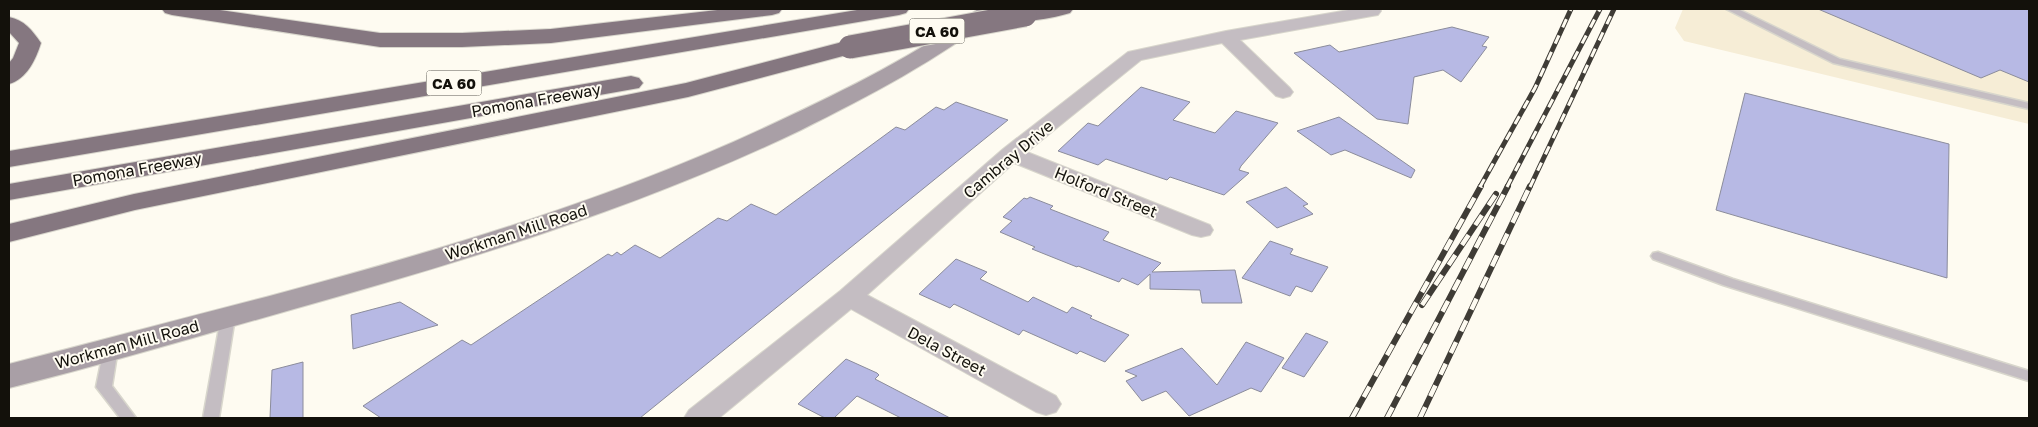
<svg xmlns="http://www.w3.org/2000/svg" width="2038" height="427" viewBox="0 0 2038 427" font-family="'Golos Text',sans-serif">
  <style>
    .built { fill: #f6edd6 }
    .building { fill: #b7b9e4; stroke: #8b8c9b }
    .lines { fill: none; stroke-linecap: round; stroke-linejoin: round }
    .service-casing { stroke: #d8d6cc; stroke-width: 3 }
    .minor-casing { stroke: #d8d6cc; stroke-width: 2 }
    .secondary-casing { stroke: #d8d6cc; stroke-width: 2 }
    .motorway-casing { stroke: #d8d6cc; stroke-width: 2 }
    .service { fill: #c4bdc2; fill-rule: evenodd }
    .minor { fill: #c4bdc2; fill-rule: evenodd }
    .secondary { fill: #a99fa6; fill-rule: evenodd }
    .motorway { fill: #857780; fill-rule: evenodd }
    .rail-far1-casing { stroke: #3f3c36; stroke-width: 5 }
    .rail-casing { stroke: #3f3c36; stroke-width: 6 }
    .rail-far1 { stroke: #fefbf1; stroke-width: 3; stroke-dasharray: 9; stroke-linecap: butt }
    .rail { stroke: #fefbf1; stroke-width: 4.5; stroke-dasharray: 12; stroke-linecap: butt }
    .motorway-bridge-casing { stroke: #d8d6cc; stroke-width: 25; stroke-linecap: butt }
    .motorway-bridge { stroke: #857780; stroke-width: 23 }
    .labels { text-anchor: middle; dominant-baseline: central; stroke-width: 4; stroke-linejoin: round; paint-order: stroke }
    .shield { fill: #fefbf1; stroke: #5a5750; stroke-width: 1 }
    .shield-label { font-size: 15px; font-weight: bold; fill: #13110b }
    .street-label { font-size: 16px; fill: #13110b; stroke: #fefbf1 }
  </style>
  <rect width="100%" height="100%" fill="#fefbf1"/>
  <path class="built" d="M1683 9H2029V124L1684 41 1675 28Z"/>
  <path class="building" d="M1818 9H2029V82L2000 70 1981 78Z
    M1452 27 1489 37 1482 46 1487 47 1461 82 1443 70 1414 77 1408 124 1377 119 1294 53 1330 45 1339 52Z
    M1141 87 1190 102 1173 120 1215 133 1236 111 1278 123 1241 166 1239 170 1249 173 1224 195 1170 177 1167 180 1106 159 1098 165 1058 151 1088 123 1098 126Z
    M1745 93 1949 144 1947 278 1716 210Z
    M956 102 1008 120 640 418H381L363 406 462 340 471 345 608 254 612 256 617 252 621 255 635 245 660 258 718 218 727 221 751 204 776 215 896 127 905 130 936 107 944 110Z
    M1339 117 1415 170 1411 178 1345 150 1331 155 1297 131Z
    M1286 187 1308 204 1303 206 1313 214 1277 228 1246 202Z
    M1030 197 1053 206 1050 209 1109 232 1103 240 1161 263 1152 272 1235 270 1242 303H1202L1200 290 1150 289V274L1138 285 1122 278 1119 282 1078 266 1077 267 1032 249 1035 247 1000 232 1012 221 1003 217 1024 198 1027 199Z
    M1270 241 1293 249 1290 254 1328 267 1312 292 1296 286 1290 296 1242 278Z
    M956 259 987 272 980 279 1028 302 1033 297 1067 313 1072 307 1092 316 1090 318 1129 335 1105 362 1080 351 1077 354 1023 330 1019 335 954 304 950 308 919 294Z
    M400 302 438 325 353 349 351 315Z
    M1306 333 1328 342 1304 377 1282 368Z
    M1246 342 1284 358 1261 392 1251 388 1189 416 1166 391 1142 401 1126 381 1137 376 1125 371 1182 348 1217 385Z
    M846 359 877 373 879 375 875 379 950 418H901L857 396 834 418H825L798 404Z
    M303 362V418H270L272 370Z"/>
  <g class="lines">
    <defs>
      <path id="service" d="M1726 9H1738L1840 59 2029 103V109L1833 63Z
        M1658 252 1733 279 2029 371V381L1723 285 1653 259 1651 256 1653 253Z
        M228 312 233 314 235 317 219 418H203L221 317 223 314Z
        M111 343 116 344 118 348 112 386 136 418H120L96 387 104 348 106 344Z"/>
      <path id="minor" d="M1354 9H1379L1381 11 1378 15 1372 16 1240 40 1290 88 1293 92 1290 96 1283 98 1276 96 1222 43 1141 60 1027 152 1210 225 1213 230 1210 235 1201 237 1192 235 1014 163 867 295 1056 396 1061 404 1056 412 1046 415 1036 412 851 309 719 418H684L689 410 840 291 1003 149 1128 52 1226 31Z"/>
      <path id="secondary" d="M978 9H1001L998 13C938 60 869 96 801 130 636 209 462 262 287 311 195 337 102 365 9 388V364C95 342 180 319 266 297 441 250 615 199 779 121 847 89 917 55 978 9Z"/>
      <path id="motorway" d="M162 9H213L380 33H462L551 29 726 9H782L779 13 772 15 551 43 462 47H380L172 15 165 13Z
        M863 9H909L906 13 899 15 9 167V151Z
        M1025 9H1073L1070 13C1055 17 1033 23 1018 19L1014 15 1018 11Z
        M9 17C24 20 32 30 41 43 36 59 27 79 9 84V63L13 58 19 43 9 32Z
        M850 40 858 42 861 47 858 52 688 97 135 210 9 242V224L134 194 686 83Z
        M631 76 639 78 643 83 639 88 9 200V184Z"/>
    </defs>
    <use href="#service" class="service-casing"/>
    <use href="#minor" class="minor-casing"/>
    <use href="#secondary" class="secondary-casing"/>
    <use href="#motorway" class="motorway-casing"/>
    <use href="#service" class="service"/>
    <use href="#minor" class="minor"/>
    <use href="#secondary" class="secondary"/>
    <use href="#motorway" class="motorway"/>
    <defs>
      <path id="rail-far1" d="M1480 187 1535 88 1571 9
        M1507 187 1600 9
        M1530 187 1614 9"/>
      <path id="rail" d="M1422 305 1496 194
        M1352 418 1481 186
        M1387 418 1508 186
        M1420 418 1530 186"/>
    </defs>
    <use href="#rail-far1" class="rail-far1-casing"/>
    <use href="#rail" class="rail-casing"/>
    <use href="#rail-far1" class="rail-far1"/>
    <use href="#rail" class="rail"/>
    <defs>
      <path id="motorway-bridge" d="M850 47 1025 15"/>
    </defs>
    <use href="#motorway-bridge" class="motorway-bridge-casing"/>
    <use href="#motorway-bridge" class="motorway-bridge"/>
  </g>
  <g class="labels">
    <g class="shield">
      <rect x="909.5" y="18.5" width="55" height="25" rx="4"/>
      <rect x="426.5" y="70.5" width="55" height="25" rx="4"/>
    </g>
    <g class="shield-label">
      <text x="937" y="31">CA 60</text>
      <text x="454" y="83">CA 60</text>
    </g>
    <g class="street-label">
      <text transform="translate(536 100) rotate(-10)">Pomona Freeway</text>
      <text transform="translate(1008 159) rotate(-40)">Cambray Drive</text>
      <text transform="translate(137 169) rotate(-10)">Pomona Freeway</text>
      <text transform="translate(1106 192) rotate(22)">Holford Street</text>
      <text transform="translate(516 232) rotate(-18)">Workman Mill Road</text>
      <text transform="translate(127 344) rotate(-15)">Workman Mill Road</text>
      <text transform="translate(947 351) rotate(28)">Dela Street</text>
    </g>
  </g>
  <rect width="2038" height="427" fill="none" stroke="#13110b" stroke-width="20"/>
</svg>
